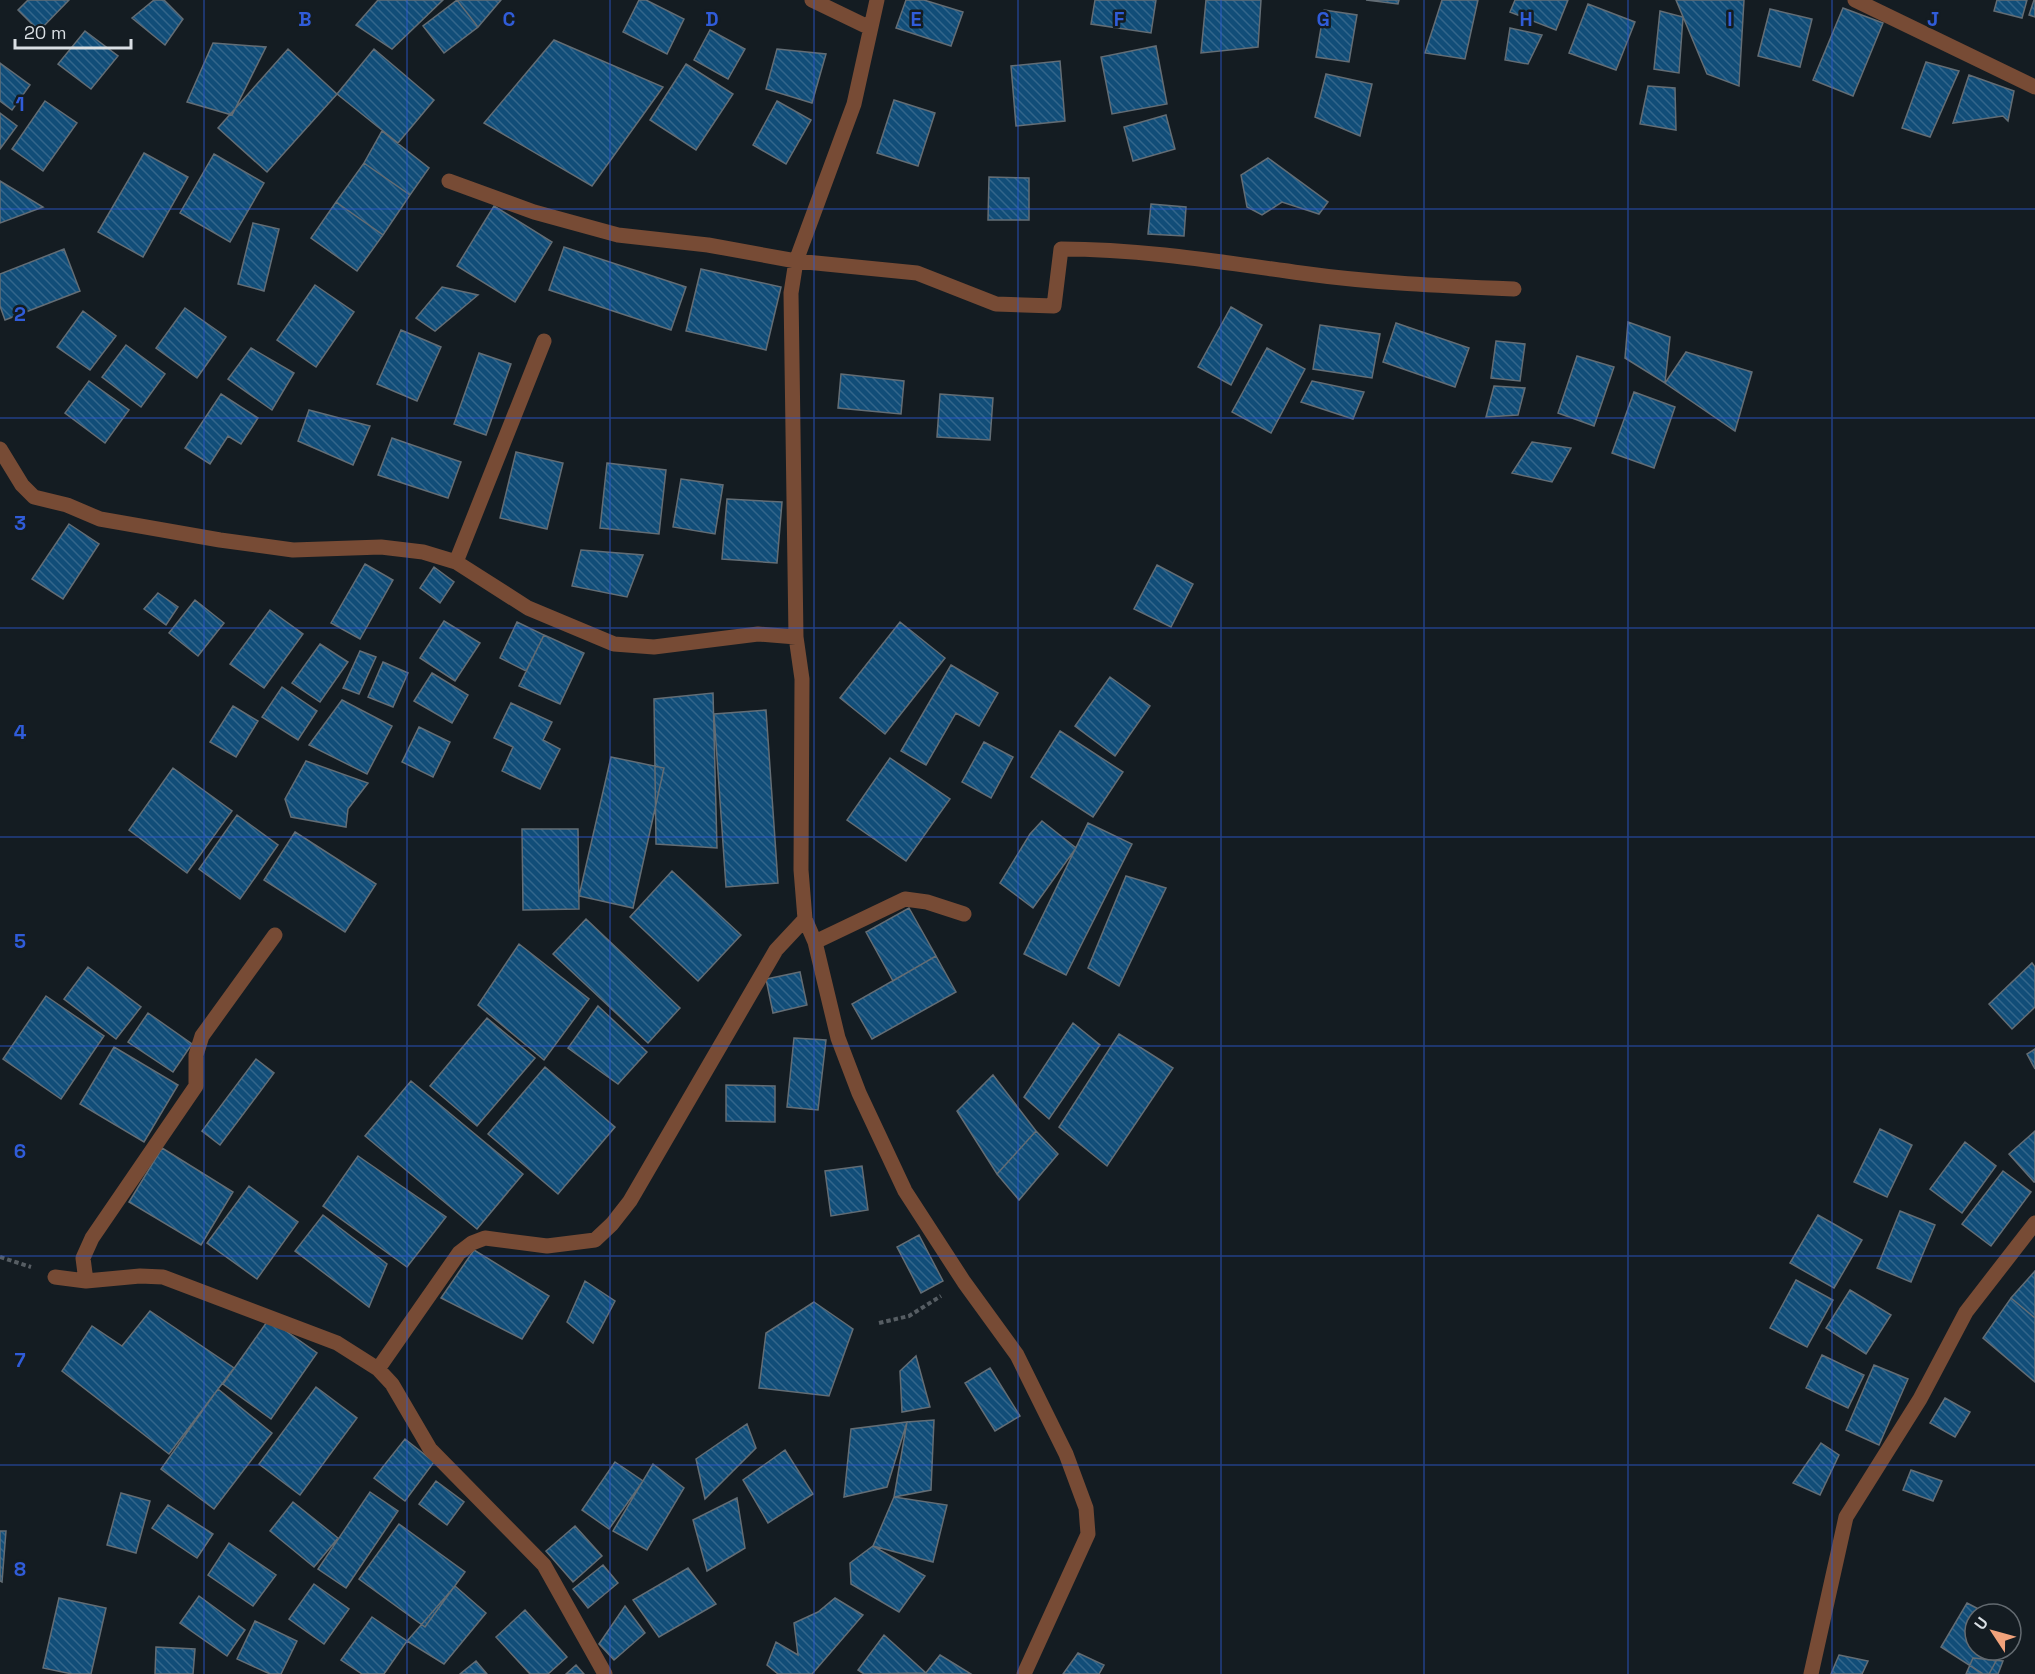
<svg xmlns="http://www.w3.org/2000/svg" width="2035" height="1674" viewBox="0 0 2035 1674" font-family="'Space Grotesk',sans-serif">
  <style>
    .building { fill: url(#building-back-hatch); stroke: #636d75; stroke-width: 1.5 }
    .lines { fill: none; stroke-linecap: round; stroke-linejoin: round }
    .path { stroke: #565d63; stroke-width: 4; stroke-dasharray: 4.5 3; stroke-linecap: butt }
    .street { stroke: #774b35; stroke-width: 15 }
    .grid { fill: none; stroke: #305cd9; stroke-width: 1.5; stroke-opacity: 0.55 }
    .grid-label { font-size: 20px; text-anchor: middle; font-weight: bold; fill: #305cd9; stroke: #141c22; stroke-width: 5; stroke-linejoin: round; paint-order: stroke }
  </style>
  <defs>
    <pattern id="building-back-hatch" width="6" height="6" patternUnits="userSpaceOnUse" patternTransform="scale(1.5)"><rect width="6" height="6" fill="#114d78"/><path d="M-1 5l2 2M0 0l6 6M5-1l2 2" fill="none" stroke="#33668b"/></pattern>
  </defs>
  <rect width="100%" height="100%" fill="#141c22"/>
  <path class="building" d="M28 0H69L39 31 18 10Z
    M154 0H164L183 19 165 45 132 18Z
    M378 0H443L392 49 356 25Z
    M457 0 478 27 444 53 423 26Z
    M457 0H501L478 27Z
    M639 0H646L684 19 667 54 623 32Z
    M906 0H924L963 12 951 46 896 28Z
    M1095 0H1156L1151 33 1091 24Z
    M1206 0H1261L1258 47 1201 53Z
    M1366 0H1399L1398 4Z
    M1442 0H1478L1465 59 1425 53Z
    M1515 0H1568L1556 30 1510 12Z
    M1676 0H1744L1739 86 1707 74Z
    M1997 0H2027L2022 18 1994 11Z
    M2034 0H2035V17L2029 15Z
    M1588 4 1635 22 1616 70 1569 53Z
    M1843 8 1883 23 1853 96 1813 80Z
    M1770 9 1812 19 1800 67 1758 56Z
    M1324 10 1357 15 1349 62 1316 57Z
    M1660 11 1683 17 1679 73 1654 69Z
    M1510 28 1542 35 1528 64 1505 60Z
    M710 30 745 49 728 79 694 60Z
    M85 31 118 56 91 89 58 64Z
    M554 40 663 87 592 186 484 123Z
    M213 43 266 47 232 115 187 102Z
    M1156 46 1167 104 1112 114 1101 57Z
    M288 49 337 94 267 172 218 128Z
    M374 49 434 100 398 143 337 94Z
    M777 49 826 54 812 103 766 89Z
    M1060 61 1065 121 1016 126 1011 66Z
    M1926 62 1959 71 1930 137 1902 128Z
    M0 63 30 85 12 110 0 101Z
    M686 64 733 94 696 150 650 120Z
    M1326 74 1372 84 1360 136 1315 117Z
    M1969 75 2014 91 2008 121 2003 116 1953 123Z
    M1648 86 1675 88 1676 130 1640 124Z
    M894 100 935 113 918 166 877 153Z
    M45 101 77 123 43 171 12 149Z
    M777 101 811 120 786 164 753 145Z
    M0 113 17 126 0 149Z
    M1166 115 1175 149 1133 161 1124 127Z
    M382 131 429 168 410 195 364 163Z
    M144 153 188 177 143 257 98 232Z
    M214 154 264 183 230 242 180 213Z
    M1268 158 1328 202 1319 214 1282 202 1262 215 1247 207 1241 175Z
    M364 163 410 195 383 235 336 202Z
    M989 177 1029 178V220H988Z
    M0 181 43 207 0 223Z
    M336 202 383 235 357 271 311 238Z
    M1151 204 1186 207 1184 236 1148 234Z
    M494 206 552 242 515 302 457 266Z
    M253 223 279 229 264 291 238 284Z
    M564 247 686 287 671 330 549 290Z
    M64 249 80 291 5 320 0 306V274Z
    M701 269 781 287 766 350 686 331Z
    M315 285 354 312 316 367 277 340Z
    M442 287 478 295 435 331 416 318Z
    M1231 307 1262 325 1231 385 1198 367Z
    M185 308 226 337 197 378 156 348Z
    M83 311 116 336 90 370 57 347Z
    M1628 322 1670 337 1665 383 1625 358Z
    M1396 323 1469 348 1455 387 1383 362Z
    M1320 325 1380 334 1372 378 1313 369Z
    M401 330 441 347 417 401 377 384Z
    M1496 341 1525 344 1520 381 1491 378Z
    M126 345 165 374 141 407 102 377Z
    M251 348 294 373 272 410 228 379Z
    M1267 348 1305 369 1271 433 1232 412Z
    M1686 352 1752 372 1735 431 1665 383Z
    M479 353 511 364 486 435 454 424Z
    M1577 356 1614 367 1594 426 1558 413Z
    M841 374 904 381 901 414 838 408Z
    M89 381 129 410 105 443 65 413Z
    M1312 381 1364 392 1353 419 1301 402Z
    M1494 386 1525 388 1518 415 1486 417Z
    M1634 392 1675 407 1654 468 1612 453Z
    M221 394 258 418 241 444 228 436 210 464 185 448Z
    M940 394 993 398 990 440 937 437Z
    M309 410 370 426 353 465 298 441Z
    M392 438 461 462 448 498 378 475Z
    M1532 442 1571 448 1552 482 1512 473Z
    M516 452 563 463 547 529 500 518Z
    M607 463 666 470 659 534 600 528Z
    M681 479 723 485 715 534 673 527Z
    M727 499 782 502 777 563 722 559Z
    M69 524 99 544 63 599 32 579Z
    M581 550 643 555 627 597 572 586Z
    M365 564 393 580 360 639 331 623Z
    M1157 565 1193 584 1171 627 1134 609Z
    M434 567 454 582 440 603 420 588Z
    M158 593 178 607 166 625 144 609Z
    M195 600 224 623 198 656 169 633Z
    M270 610 303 634 264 688 230 664Z
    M444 621 480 643 455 681 420 658Z
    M517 622 544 635 526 671 500 658Z
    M900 622 945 658 885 734 840 698Z
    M544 635 584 653 560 704 519 686Z
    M320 644 348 662 320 702 292 683Z
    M360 651 376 657 359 694 343 688Z
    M383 662 408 673 393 707 368 697Z
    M951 665 998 693 979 726 956 713 926 765 901 751Z
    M432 673 468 695 452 723 414 701Z
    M1110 677 1150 706 1115 756 1075 726Z
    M282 687 317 711 298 740 262 717Z
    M713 693 717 848 656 844 654 699Z
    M342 700 392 726 367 774 309 745Z
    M511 703 552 722 543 740 560 749 540 789 502 771 513 747 494 738Z
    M233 706 258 721 236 757 210 742Z
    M766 710 778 883 726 887 714 714Z
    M419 727 450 742 433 777 402 762Z
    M1060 731 1123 772 1093 817 1031 777Z
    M984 742 1013 757 991 798 962 782Z
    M611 757 664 768 633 908 579 896Z
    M890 758 950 799 906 861 847 820Z
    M306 761 368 783 348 809 346 827 291 817 285 799Z
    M173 768 232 811 187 873 129 830Z
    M237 815 278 845 240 899 199 869Z
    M1042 821 1076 848 1033 908 1000 883 1030 834Z
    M1088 823 1132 844 1066 975 1024 954Z
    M522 829H578L579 909 523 910Z
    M295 832 376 884 345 932 264 880Z
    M672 871 741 935 698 981 630 917Z
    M1126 876 1166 888 1119 986 1088 968Z
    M909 908 936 956 893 981 866 932Z
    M586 919 680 1008 648 1043 553 954Z
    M519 944 589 999 544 1060 478 1005Z
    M936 956 956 992 872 1039 852 1004Z
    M2032 963 2035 967V1007L2012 1029 1989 1004Z
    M88 967 141 1007 116 1039 64 999Z
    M800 972 807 1005 773 1013 766 979Z
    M46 996 104 1036 61 1099 3 1059Z
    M598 1006 647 1052 618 1084 568 1048Z
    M148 1013 192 1044 173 1072 128 1042Z
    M487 1018 535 1058 477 1126 430 1086Z
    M1073 1023 1100 1045 1049 1119 1024 1097Z
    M1119 1034 1173 1068 1107 1166 1059 1127Z
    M794 1038 826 1040 818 1110 787 1107Z
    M114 1047 178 1085 144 1142 80 1104Z
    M2035 1049V1069L2027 1054Z
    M256 1059 274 1073 220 1145 202 1131Z
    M545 1067 615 1127 558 1194 488 1134Z
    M993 1075 1036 1131 997 1174 957 1111Z
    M411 1081 523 1174 477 1229 365 1136Z
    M726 1085 775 1086V1122L726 1121Z
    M1880 1129 1912 1145 1887 1197 1854 1182Z
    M1036 1131 1058 1154 1019 1200 997 1174Z
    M2035 1131V1182H2034L2009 1154Z
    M1965 1142 1996 1166 1962 1213 1930 1189Z
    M162 1148 233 1192 201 1245 129 1202Z
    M358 1156 446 1217 407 1267 323 1206Z
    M862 1166 868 1210 831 1216 825 1171Z
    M2003 1171 2031 1192 1991 1246 1962 1224Z
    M249 1186 298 1222 257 1279 207 1243Z
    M1900 1211 1935 1225 1911 1282 1877 1268Z
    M323 1215 387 1264 369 1307 295 1251Z
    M1818 1215 1862 1240 1834 1288 1790 1263Z
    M919 1235 943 1281 921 1293 897 1247Z
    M474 1250 549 1296 522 1339 441 1298Z
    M2035 1271V1318L2011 1298Z
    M1796 1280 1833 1300 1807 1347 1770 1328Z
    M585 1281 615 1301 593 1343 567 1322Z
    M1850 1290 1891 1315 1866 1354 1826 1328Z
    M2011 1298 2035 1318V1382L1983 1338Z
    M814 1302 853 1329 829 1396 759 1388 766 1333Z
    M150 1311 234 1368 169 1454 62 1371 92 1326 122 1346Z
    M269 1319 317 1353 271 1419 223 1384Z
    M1822 1355 1864 1375 1848 1408 1806 1388Z
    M916 1356 930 1407 902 1412 900 1371Z
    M1874 1365 1908 1379 1879 1445 1846 1430Z
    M990 1368 1020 1416 995 1431 965 1383Z
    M316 1387 357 1418 300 1495 259 1464Z
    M218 1389 272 1433 214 1509 161 1469Z
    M1945 1398 1970 1412 1955 1437 1930 1423Z
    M934 1420 931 1490 894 1497 907 1422Z
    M907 1422 887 1487 844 1497 851 1429Z
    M747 1424 756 1448 705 1499 696 1459Z
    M405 1439 434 1462 405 1501 374 1478Z
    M1821 1443 1839 1455 1820 1495 1793 1483Z
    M785 1450 813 1494 768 1523 743 1480Z
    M615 1462 643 1481 609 1529 582 1510Z
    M653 1464 684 1488 647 1550 613 1531Z
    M1911 1470 1942 1481 1933 1501 1903 1490Z
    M436 1481 464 1502 447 1525 419 1504Z
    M370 1492 398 1511 346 1588 318 1569Z
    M121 1493 150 1501 136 1553 107 1545Z
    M894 1497 947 1505 933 1562 873 1546Z
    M737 1498 745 1548 707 1571 693 1520Z
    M293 1502 338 1538 314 1567 270 1531Z
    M168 1505 213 1534 197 1558 152 1528Z
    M399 1524 465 1572 425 1627 359 1579Z
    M575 1526 602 1556 573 1582 546 1551Z
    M0 1531H6L2 1582 0 1581Z
    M229 1543 276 1575 253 1606 208 1575Z
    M873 1546 925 1576 899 1612 851 1584 850 1563Z
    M603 1565 618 1583 588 1608 573 1589Z
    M688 1568 716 1604 659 1637 633 1600Z
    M314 1584 349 1609 324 1644 289 1619Z
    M455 1586 486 1613 444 1664 407 1641Z
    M199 1596 245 1630 227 1656 180 1623Z
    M59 1598 106 1608 91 1674H72L43 1668Z
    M835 1598 863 1615 812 1674H778L767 1665 776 1642 798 1655 794 1623 818 1612Z
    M1967 1603 1988 1614H1975V1650H2002L1989 1674H1983L1941 1647Z
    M625 1606 645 1633 614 1660 599 1644Z
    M525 1610 567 1657 548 1674H530L496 1637Z
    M372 1617 407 1641 384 1674H362L341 1660Z
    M255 1621 297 1641 281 1674H270L237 1659Z
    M884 1635 926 1673 864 1674 858 1670Z
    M156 1647 195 1649 193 1674H155Z
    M1078 1653 1104 1665 1099 1674H1063Z
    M940 1655 971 1674H925Z
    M1839 1655 1868 1661 1862 1674H1831Z
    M1973 1658 2003 1661 1998 1674H1966Z
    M476 1661 487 1674H460Z
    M576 1665 584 1674H566Z"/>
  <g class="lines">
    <path class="path" d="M0 1257 31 1267
      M879 1323 909 1316 941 1296"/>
    <path class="street" d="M812 0 870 28
      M877 0 854 104 796 261 791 293 796 637 802 679 801 870 805 919 815 942 838 1038 859 1093 905 1191 964 1282 1017 1355 1066 1454 1086 1508 1088 1534 1024 1674
      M1855 0 2035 87
      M449 181 534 212 618 235 708 245 796 261 917 273 996 304 1054 306 1061 249C1142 249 1221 262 1301 273 1372 283 1443 286 1514 289
      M0 449 22 485 34 497 67 505 100 519 220 540 293 550 381 547 423 552 456 562 528 608 614 644 654 647 758 634 796 637
      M456 562 544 341
      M815 942 905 899 927 902 964 914
      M55 1277 86 1281 140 1276 163 1277 337 1343 378 1369 392 1384 430 1449 544 1565 605 1674
      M86 1281 83 1258 92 1238 196 1086V1055L202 1036 275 935
      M378 1369 459 1253 472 1243 485 1238 547 1246 595 1240 612 1224 630 1201 776 950 805 919
      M1811 1674 1846 1517 1920 1399 1966 1312 2035 1223"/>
  </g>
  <path class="grid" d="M204 0V1674M407 0V1674M610 0V1674M814 0V1674M1018 0V1674M1221 0V1674M1424 0V1674M1628 0V1674M1832 0V1674M0 209H2035M0 418H2035M0 628H2035M0 837H2035M0 1046H2035M0 1256H2035M0 1465H2035"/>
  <g class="grid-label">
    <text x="305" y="26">B</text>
    <text x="509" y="26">C</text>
    <text x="712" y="26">D</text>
    <text x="916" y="26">E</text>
    <text x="1119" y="26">F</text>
    <text x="1323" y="26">G</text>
    <text x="1526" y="26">H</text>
    <text x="1730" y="26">I</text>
    <text x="1933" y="26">J</text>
    <text x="20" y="111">1</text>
    <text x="20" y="321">2</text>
    <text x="20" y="530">3</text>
    <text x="20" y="739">4</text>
    <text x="20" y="948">5</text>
    <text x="20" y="1158">6</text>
    <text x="20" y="1367">7</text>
    <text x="20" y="1576">8</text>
  </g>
  <g transform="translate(1993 1632) rotate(306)"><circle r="28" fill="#141c22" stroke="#636a70" stroke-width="1.5"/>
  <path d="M0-4.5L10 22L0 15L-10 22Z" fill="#f1a27b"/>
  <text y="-9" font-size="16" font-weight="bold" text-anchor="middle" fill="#dadfe4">U</text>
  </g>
  <path d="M15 39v9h116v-9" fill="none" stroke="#dadfe4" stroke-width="3"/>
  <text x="24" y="39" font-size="18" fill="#dadfe4" stroke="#141c22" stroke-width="4.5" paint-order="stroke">20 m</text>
</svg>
